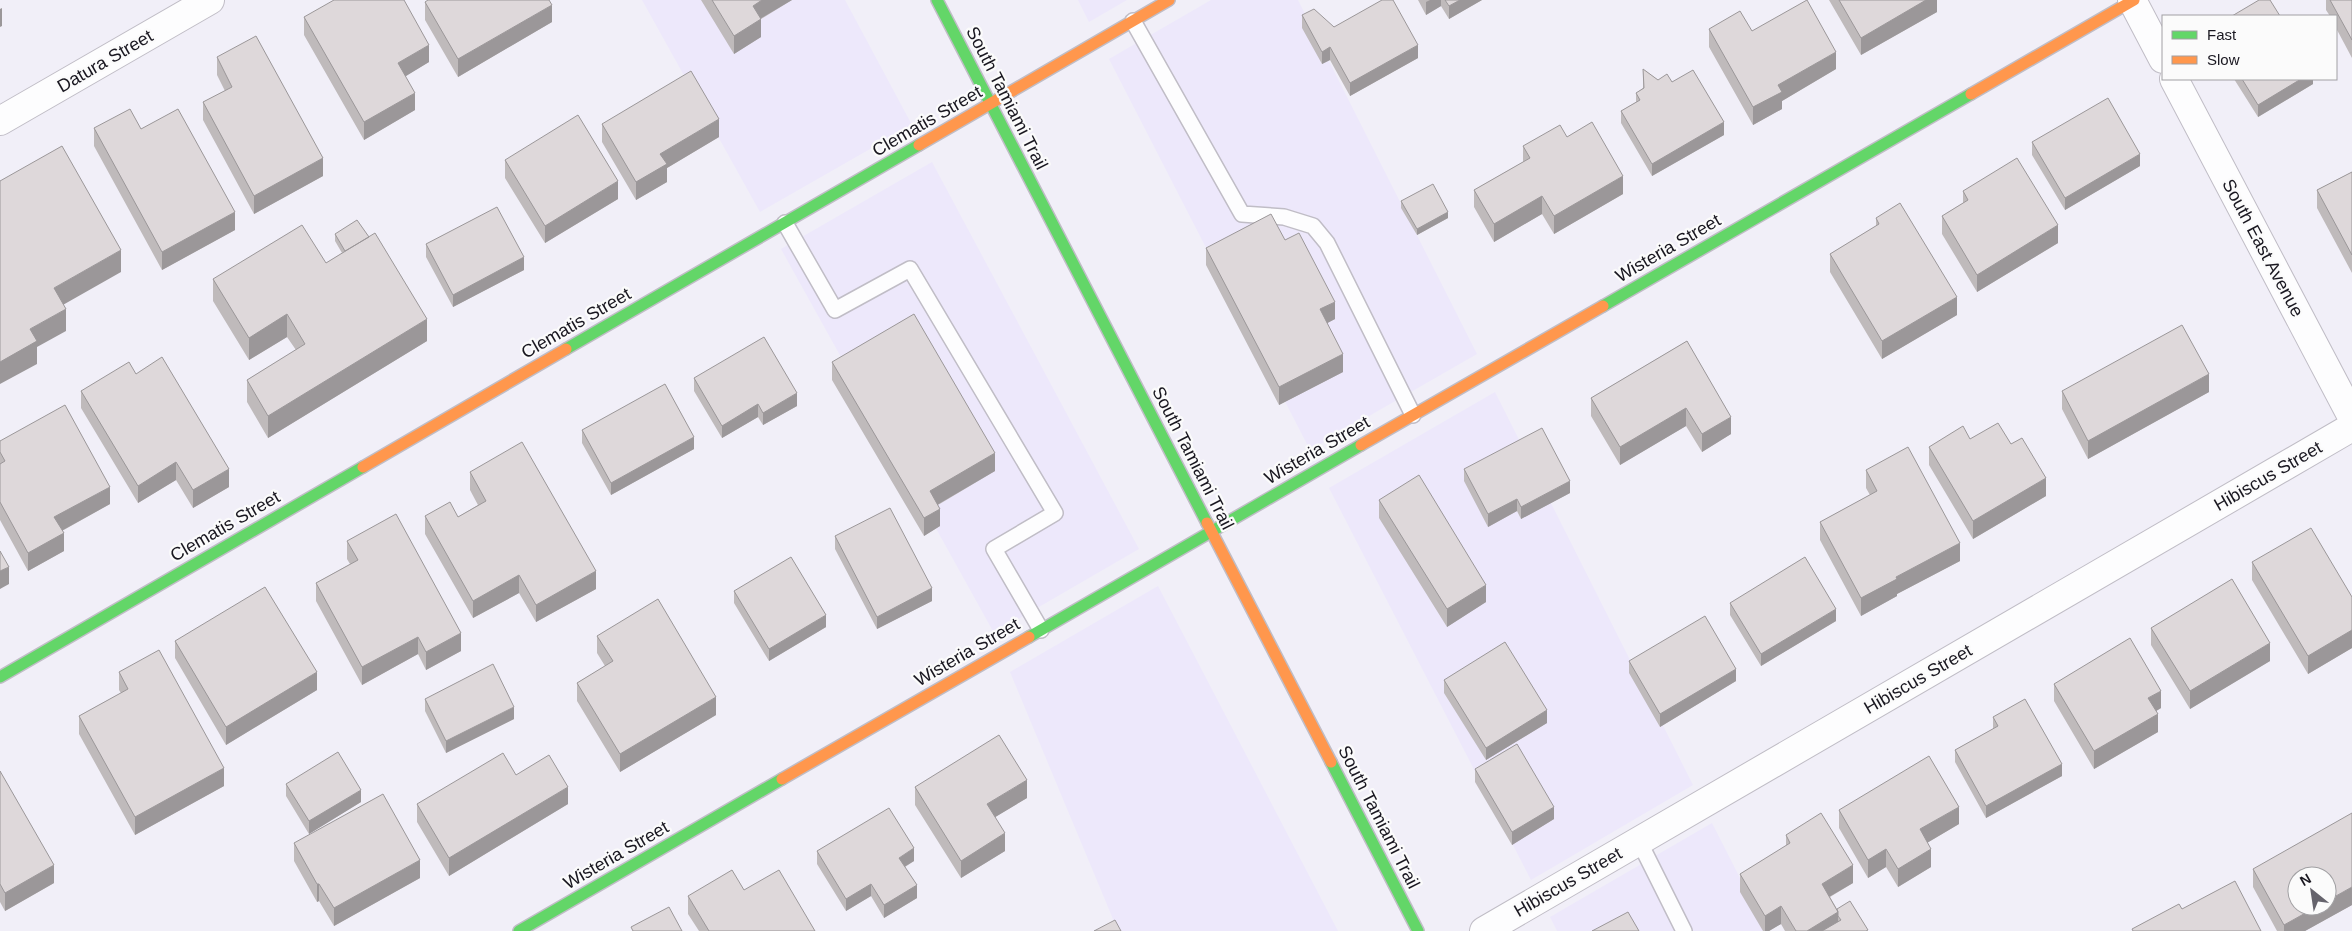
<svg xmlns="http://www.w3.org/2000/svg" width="2352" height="931" viewBox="0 0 2352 931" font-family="Arial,sans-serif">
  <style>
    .built { fill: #ede8fb }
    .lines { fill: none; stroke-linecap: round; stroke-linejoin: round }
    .lane-casing { stroke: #c0bdc6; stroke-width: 18 }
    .street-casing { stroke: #c0bdc6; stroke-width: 30 }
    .fast-casing { stroke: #c0bdc6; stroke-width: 14 }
    .slow-casing { stroke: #c0bdc6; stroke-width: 14 }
    .lane { stroke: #fdfdfe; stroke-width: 15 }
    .street { stroke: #fdfdfe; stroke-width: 28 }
    .fast { stroke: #63d668; stroke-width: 11 }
    .slow { stroke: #ff974d; stroke-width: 11 }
    .wall { fill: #bfbabb }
    .shaded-wall { fill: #9b9799 }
    .building { fill: #ded8da; stroke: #9b9799 }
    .labels { text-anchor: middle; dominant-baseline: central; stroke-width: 4.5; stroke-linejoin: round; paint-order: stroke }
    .street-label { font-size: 18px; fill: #191720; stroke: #fbfbfb }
  </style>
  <rect width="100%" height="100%" fill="#f1eff8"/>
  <path class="built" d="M642 0H845L912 125 760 212Z
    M1078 0H1127L1089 22Z
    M1211 0H1298L1477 354 1310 450 1109 59Z
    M932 162 1139 549 994 633 781 249Z
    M1495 392 1693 785 1531 880 1329 488Z
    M1158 586 1338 931H1118L1010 672Z
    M1712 823 1767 931H1557L1550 917Z"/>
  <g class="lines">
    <defs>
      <path id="lane" d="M1133 21 1242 214 1284 217 1313 226 1327 243 1413 415
        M785 223 835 310 910 269 1055 513 994 549 1041 630
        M1639 841 1684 931"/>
      <path id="street" d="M2132 0 2163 59
        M2174 79 2352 417
        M0 121 210 0
        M1484 931 2352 427"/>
      <path id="fast" d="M937 0 1207 523
        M1603 306 1971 94
        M566 349 919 145
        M1029 637 1361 445
        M0 677 363 467
        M1331 762 1418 931
        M519 931 782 779"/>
      <path id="slow" d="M1971 94 2134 0
        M919 145 1169 0
        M1361 445 1603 306
        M363 467 566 349
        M1207 523 1331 762
        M782 779 1029 637"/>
    </defs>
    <use href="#lane" class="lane-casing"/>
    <use href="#street" class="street-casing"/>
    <use href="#fast" class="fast-casing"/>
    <use href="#slow" class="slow-casing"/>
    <use href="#lane" class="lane"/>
    <use href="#street" class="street"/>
    <use href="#fast" class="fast"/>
    <use href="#slow" class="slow"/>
  </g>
  <path class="wall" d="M701 0H792L761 19V37L734 54Z
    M1418 0H1482L1449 19 1441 6 1426 15Z
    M1829 0H1937V12L1861 55Z
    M2326 0H2352V58L2336 28V16H2330L2326 10Z
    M425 2 552 22 458 77 425 20Z
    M1302 15 1334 27 1418 58 1350 96 1330 60 1322 64 1302 28Z
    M304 17 429 62 405 76 415 110 364 140 304 35Z
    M1709 29 1752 31 1836 69 1782 101V109L1753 125 1709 47Z
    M217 57 323 176 254 214 203 120V102L225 91 217 75Z
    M1643 69 1658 80 1672 82 1724 135 1652 176 1621 123V111L1636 102V93L1643 88Z
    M2234 79H2313V84L2258 117Z
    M602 124 719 137 667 168V182L636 200 602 142Z
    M94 128 141 129 235 230 162 270 94 146Z
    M1567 137 1623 194 1554 234 1542 214 1494 242 1474 207V190L1523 162V146Z
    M2032 142 2140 166 2065 210 2032 155Z
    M505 160 618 199 545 243 505 178Z
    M2352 172V273L2317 208V190Z
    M1963 191 2058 243 1977 292 1942 234V216L1963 203Z
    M1401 201 1448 218 1417 235 1401 208Z
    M1876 218 1957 315 1882 359 1830 272V254L1876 226Z
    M335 234 427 341 268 438 247 402V380L296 350 287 337 249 360 213 301V279L326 263 342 253 335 241Z
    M1285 240 1335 319 1327 323 1343 372 1279 405 1206 265V248Z
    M426 244 524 270 453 307 426 257Z
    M1687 341 1731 434 1702 452 1686 426 1620 465 1591 416V398Z
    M832 362 995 471 938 505 940 526 924 536 832 380Z
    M136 374 229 487 193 508 176 480 138 503 81 408V391Z
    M694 378 797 406 763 425 758 417 722 438 694 391Z
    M2062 391 2209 392 2088 459 2062 409Z
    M582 430 694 449 611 495 582 443Z
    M1970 439 2011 444 2046 496 1973 539 1929 465V447Z
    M0 441 110 504 62 531 64 551 28 571 0 520Z
    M1464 469 1570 493 1521 519 1517 511 1488 527 1464 481Z
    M1866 470 1960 561 1897 594V596L1861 616 1820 540V522L1870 495 1866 488Z
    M470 472 596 589 536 622 519 593 473 618 425 534V516L458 517 478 505 470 490Z
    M1379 500 1486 602 1447 627 1379 518Z
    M835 536 932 601 877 629 835 549Z
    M347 541 461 651 426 670 418 654 362 685 316 601V583L350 564 347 559Z
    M2252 562 2352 597V648L2308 674 2252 580Z
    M734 591 826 627 769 661 734 603Z
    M1730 603 1836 621 1761 666 1730 615Z
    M2151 628 2270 661 2190 709 2151 645Z
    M597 636 716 715 620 772 577 701V683L605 666 597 653Z
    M175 641 317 690 226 745 175 658Z
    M1629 661 1736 681 1660 727 1629 673Z
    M119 672 224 786 135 835 79 734V716L121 693 119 690Z
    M1444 680 1547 723 1486 760 1444 693Z
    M2054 684 2161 708 2156 711 2158 732 2094 769 2054 701Z
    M425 699 514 719 446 753 425 711Z
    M1993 717 2062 776 1986 818 1955 762V750L1993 729Z
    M1475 769 1554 819 1512 845 1475 782Z
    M0 771 54 883 5 911 0 902Z
    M516 775 568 804 449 876 417 822V804Z
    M286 784 361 802 309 834 286 796Z
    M915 787 1027 798 995 817 1005 851 961 878 915 805Z
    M1839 810 1959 824 1927 843 1931 867 1898 887 1886 867 1868 878 1839 828Z
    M1786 835 1853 883 1830 897 1837 909 1868 931H1785L1781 924 1769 931H1763L1740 892V874L1786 846Z
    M294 843 420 878 334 926 319 901 317 902 294 861Z
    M817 851 914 861 905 867 917 898 884 918 871 896 846 911 817 864Z
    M2253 869 2352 905 2305 931H2277L2253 887Z
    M744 890 815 931H699L688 914V896Z"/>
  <path class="shaded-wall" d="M762 0H792L753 23V6Z
    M1430 0H1441V6L1426 15V2Z
    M1460 0H1482L1449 19V6Z
    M1926 0H1937V12L1861 55V38Z
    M552 5V22L458 77V59Z
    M2 8V26L0 27V9Z
    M761 19V37L734 54V36Z
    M429 45V62L398 81V63Z
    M1418 45V58L1350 96V83Z
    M1330 47V60L1322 64V52Z
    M1836 52V69L1782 101V109L1753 125V107L1778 85Z
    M2301 79H2313V84L2258 117V105Z
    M415 93V110L364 140V122Z
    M719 119V137L667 168V182L636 200V182L660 154Z
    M1724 122V135L1652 176V164Z
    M2140 154V166L2065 210V198Z
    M323 158V176L254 214V196Z
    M1623 176V194L1554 234V216Z
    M618 181V199L545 243V226Z
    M1542 196V214L1494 242V224Z
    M235 212V230L162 270V252Z
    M1448 212V218L1417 235V229Z
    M2058 225V243L1977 292V275Z
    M121 250V272L54 310V288Z
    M524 257V270L453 307V295Z
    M1957 297V315L1882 359V341Z
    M1335 302V319L1320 327V309Z
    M66 309V331L37 347V364L0 384V362L30 329Z
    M287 314V337L249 360V338Z
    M427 319V341L268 438V416Z
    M1343 354V372L1279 405V387Z
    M2209 374V392L2088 459V441Z
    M797 393V406L763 425V413Z
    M758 404V417L722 438V426Z
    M1686 408V426L1620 465V447Z
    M1731 417V434L1702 452V434Z
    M694 437V449L611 495V483Z
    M995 453V471L930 509V491Z
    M176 462V480L138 503V486Z
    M229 469V487L193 508V490Z
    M2046 478V496L1973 539V521Z
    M1570 481V493L1521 519V507Z
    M110 487V504L54 535V517Z
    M1517 499V511L1488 527V514Z
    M940 509V526L924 536V518Z
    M64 533V551L28 571V553Z
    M1960 543V561L1897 594V596L1861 616V598L1896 577Z
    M9 567V584L0 589V571Z
    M596 571V589L536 622V605Z
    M519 575V593L473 618V601Z
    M1486 585V602L1447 627V609Z
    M932 588V601L877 629V617Z
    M1836 609V621L1761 666V654Z
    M826 615V627L769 661V649Z
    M2352 630V648L2308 674V656Z
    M461 633V651L426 670V652Z
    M418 637V654L362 685V667Z
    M2270 643V661L2190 709V691Z
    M1736 669V681L1660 727V714Z
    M317 672V690L226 745V727Z
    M2161 691V708L2148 716V698Z
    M716 697V715L620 772V754Z
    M514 707V719L446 753V741Z
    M1547 710V723L1486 760V748Z
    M2158 714V732L2094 769V751Z
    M2062 764V776L1986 818V806Z
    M224 768V786L135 835V817Z
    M1027 780V798L987 822V804Z
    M568 787V804L449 876V858Z
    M361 790V802L309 834V821Z
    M1554 807V819L1512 845V832Z
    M1959 807V824L1920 847V829Z
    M1005 833V851L961 878V861Z
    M914 848V861L899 870V858Z
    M1886 849V867L1868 878V860Z
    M1931 849V867L1898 887V869Z
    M420 860V878L334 926V908Z
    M54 865V883L5 911V893Z
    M1853 865V883L1822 901V884Z
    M317 884H319V901L317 902Z
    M871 884V896L846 911V899Z
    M917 885V898L884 918V905Z
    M2352 887V905L2305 931H2284V925L2318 906H2327V901Z
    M1781 906V924L1769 931H1765V916Z
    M1838 912V929L1836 931H1807Z"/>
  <path class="building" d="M334 0H404L429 45 398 63 415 93 364 122 304 17Z
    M428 0H549L552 5 458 59 425 2Z
    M712 0H762L753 6 761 19 734 36Z
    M1382 0H1393L1418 45 1350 83 1330 47 1322 52 1302 15 1314 9 1334 27Z
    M1445 0H1460L1449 6Z
    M1807 0 1836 52 1778 85 1782 92 1753 107 1709 29 1740 11 1752 31Z
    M1839 0H1926L1861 38Z
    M2259 0H2270L2280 16H2232Z
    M2330 0H2352V40Z
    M256 36 323 158 254 196 203 102 232 87 217 57Z
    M1643 69 1658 80 1667 74 1672 82 1693 70 1724 122 1652 164 1621 111 1640 100 1636 93 1644 88Z
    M691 71 719 119 660 154 667 164 636 182 602 124Z
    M2242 79H2301L2258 105Z
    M2108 98 2140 154 2065 198 2032 142Z
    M130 109 141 129 178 109 235 212 162 252 94 128Z
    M578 115 618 181 545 226 505 160Z
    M1592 122 1623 176 1554 216 1542 196 1494 224 1474 190 1530 158 1523 146 1560 125 1567 137Z
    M62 146 121 250 54 288 66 309 30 329 37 341 0 362V181Z
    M2017 158 2058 225 1977 275 1942 216 1968 200 1963 191Z
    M2352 172V255L2317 190Z
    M1433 184 1448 212 1417 229 1401 201Z
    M1900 203 1957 297 1882 341 1830 254 1879 224 1876 218Z
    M497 207 524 257 453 295 426 244Z
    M1271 214 1285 240 1299 233 1335 302 1320 309 1343 354 1279 387 1206 248Z
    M357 220 369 237 345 251 335 234Z
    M302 225 326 263 375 233 427 319 268 416 247 380 305 344 287 314 249 338 213 279Z
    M914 314 995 453 930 491 940 509 924 518 832 362Z
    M2182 325 2209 374 2088 441 2062 391Z
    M764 337 797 393 763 413 758 404 722 426 694 378Z
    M1687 341 1731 417 1702 434 1686 408 1620 447 1591 398Z
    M162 357 229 469 193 490 176 462 138 486 81 391 129 362 136 374Z
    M665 384 694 437 611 483 582 430Z
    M65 405 110 487 54 517 64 533 28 553 0 502V464L5 461 0 452V441Z
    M1998 423 2011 444 2022 438 2046 478 1973 521 1929 447 1963 426 1970 439Z
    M1542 428 1570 481 1521 507 1517 499 1488 514 1464 469Z
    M522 442 596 571 536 605 519 575 473 601 425 516 450 502 458 517 486 501 470 472Z
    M1908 447 1960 543 1896 577 1897 579 1861 598 1820 522 1877 491 1866 470Z
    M1419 475 1486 585 1447 609 1379 500Z
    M890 508 932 588 877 617 835 536Z
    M396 514 461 633 426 652 418 637 362 667 316 583 358 560 347 541Z
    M2311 528 2352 597V630L2308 656 2252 562Z
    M0 551 9 567 0 571Z
    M791 557 826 615 769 649 734 591Z
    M1805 557 1836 609 1761 654 1730 603Z
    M2232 579 2270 643 2190 691 2151 628Z
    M265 587 317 672 226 727 175 641Z
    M658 599 716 697 620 754 577 683 613 661 597 636Z
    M1705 616 1736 669 1660 714 1629 661Z
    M2130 638 2161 691 2148 698 2158 714 2094 751 2054 684Z
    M1505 642 1547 710 1486 748 1444 680Z
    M159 650 224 768 135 817 79 716 128 689 119 672Z
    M493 664 514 707 446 741 425 699Z
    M2025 699 2062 764 1986 806 1955 750 1998 726 1993 717Z
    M999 735 1027 780 987 804 1005 833 961 861 915 787Z
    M1517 744 1554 807 1512 832 1475 769Z
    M338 752 361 790 309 821 286 784Z
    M503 753 516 775 549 755 568 787 449 858 417 804Z
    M1929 756 1959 807 1920 829 1931 849 1898 869 1886 849 1868 860 1839 810Z
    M0 771 54 865 5 893 0 884Z
    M383 794 420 860 334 908 319 884H317L294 843Z
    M889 808 914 848 899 858 917 885 884 905 871 884 846 899 817 851Z
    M1821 813 1853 865 1822 884 1838 912 1807 931H1796L1781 906 1765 916 1740 874 1790 843 1786 835Z
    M2352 813V887L2327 901V876H2297V906H2318L2284 925 2253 869Z
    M732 870 744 890 779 870 815 931H709L688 896Z
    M2235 881 2261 931H2133L2132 929 2179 904 2182 909Z
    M1850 901 1868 930 1866 931H1822L1841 920 1838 916V912L1837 909Z
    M669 907 682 931H633L631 927Z
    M1628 912 1639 931H1592Z
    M1115 920 1121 931H1094Z"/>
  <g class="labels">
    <g class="street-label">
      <text transform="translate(105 61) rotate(-30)">Datura Street</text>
      <text transform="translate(1007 98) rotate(63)">South Tamiami Trail</text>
      <text transform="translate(927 121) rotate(-30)">Clematis Street</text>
      <text transform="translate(1668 248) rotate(-30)">Wisteria Street</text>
      <text transform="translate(2263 248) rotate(62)">South East Avenue</text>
      <text transform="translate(576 323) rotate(-30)">Clematis Street</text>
      <text transform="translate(1317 450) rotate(-30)">Wisteria Street</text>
      <text transform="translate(1193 458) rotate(63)">South Tamiami Trail</text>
      <text transform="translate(2268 476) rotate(-30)">Hibiscus Street</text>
      <text transform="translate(225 526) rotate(-30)">Clematis Street</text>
      <text transform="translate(967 652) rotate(-30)">Wisteria Street</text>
      <text transform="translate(1918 679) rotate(-30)">Hibiscus Street</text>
      <text transform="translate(1379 817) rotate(63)">South Tamiami Trail</text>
      <text transform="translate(616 855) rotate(-30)">Wisteria Street</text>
      <text transform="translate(1568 882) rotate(-30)">Hibiscus Street</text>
    </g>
  </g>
  <rect x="2162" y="15" width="175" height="65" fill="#fbfbfb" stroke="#a1a0a3"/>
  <rect x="2172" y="31" width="25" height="8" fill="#63d668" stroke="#a1a0a3"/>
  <text x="2207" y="40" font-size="15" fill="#191720">Fast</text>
  <rect x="2172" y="56" width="25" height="8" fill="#ff974d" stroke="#a1a0a3"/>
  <text x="2207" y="65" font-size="15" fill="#191720">Slow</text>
  <g transform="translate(2312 891) rotate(330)"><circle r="24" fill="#fbfbfb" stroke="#a1a0a3"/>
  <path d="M0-4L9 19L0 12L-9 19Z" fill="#65636c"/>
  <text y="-8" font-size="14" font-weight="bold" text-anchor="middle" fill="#191720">N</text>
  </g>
</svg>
